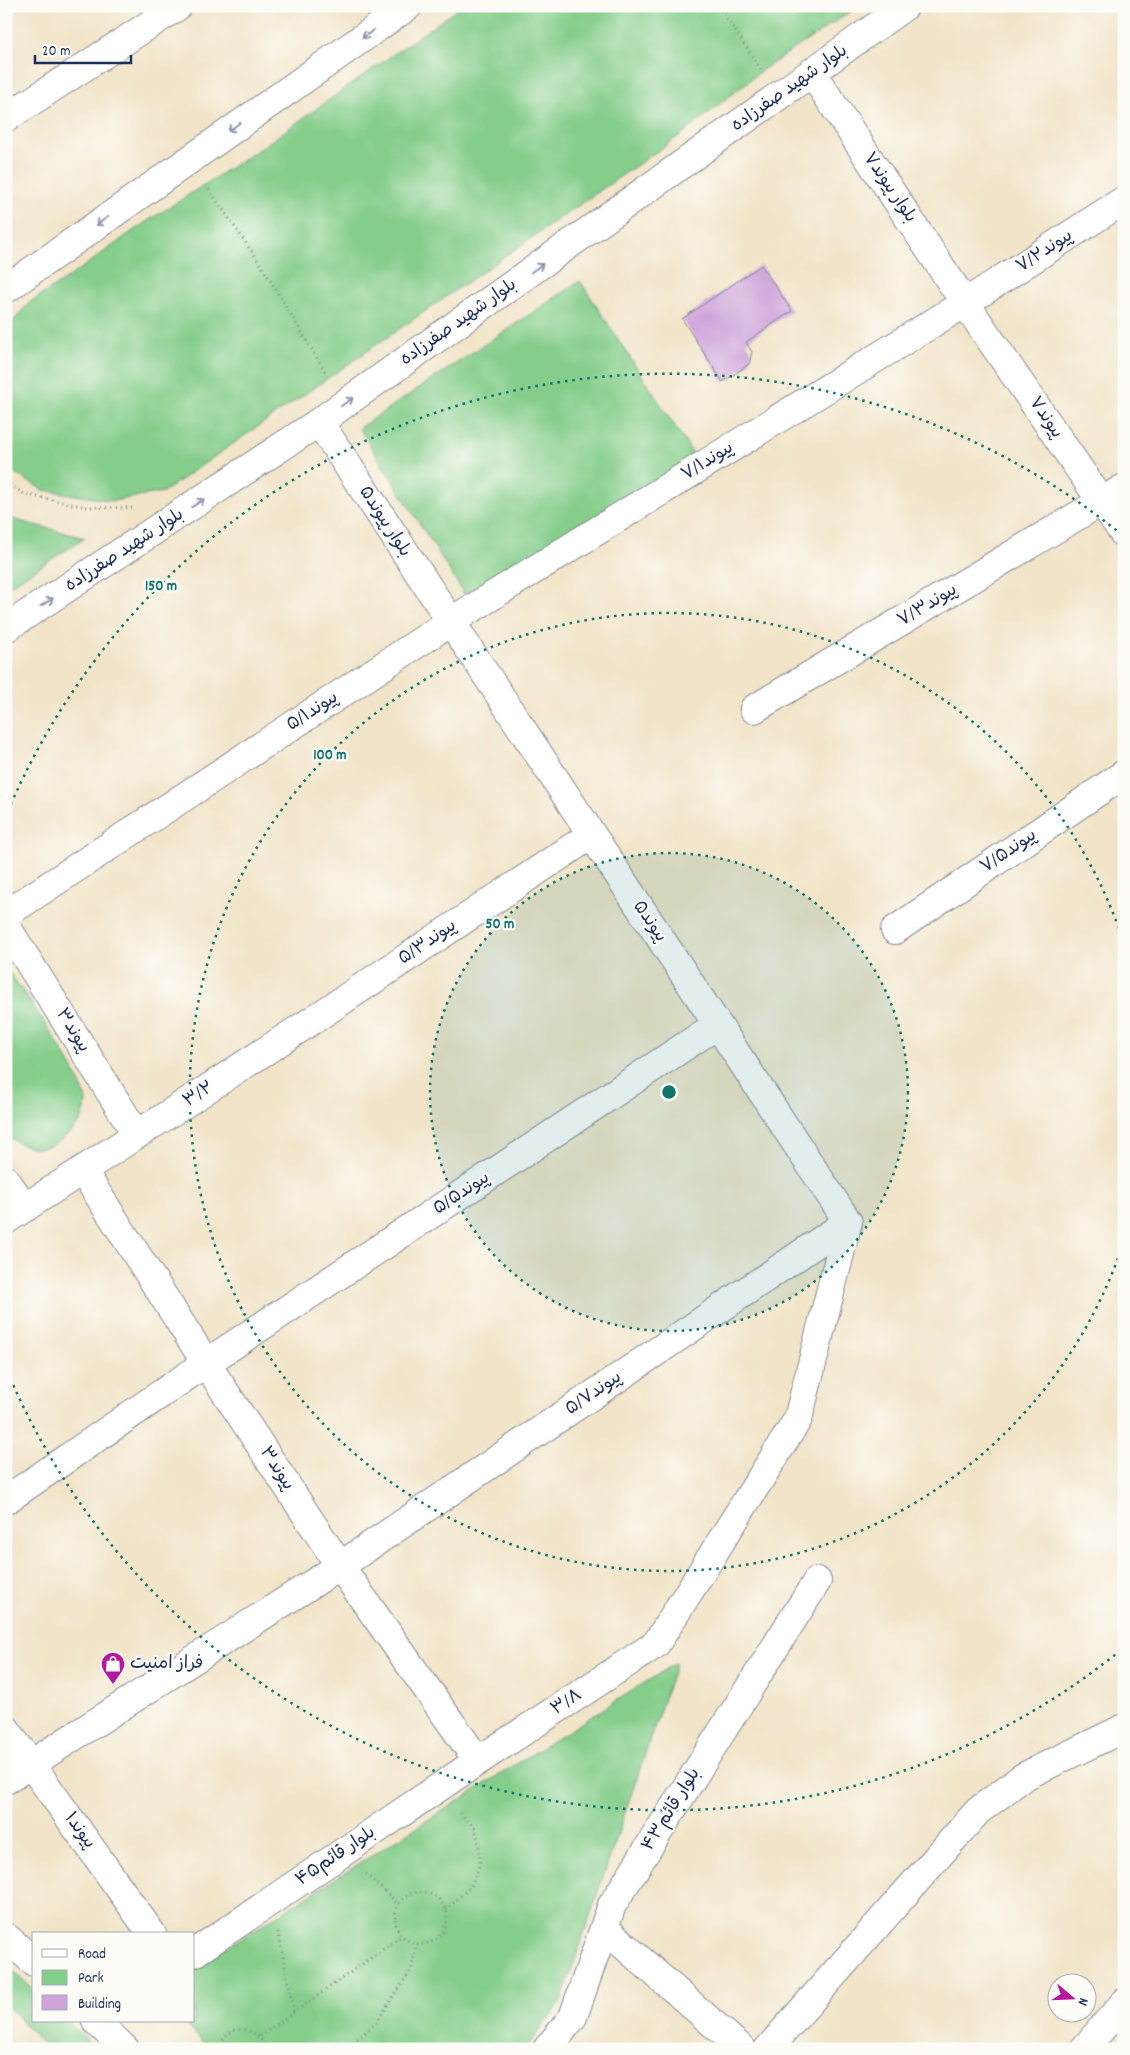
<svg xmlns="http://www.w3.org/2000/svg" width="1130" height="2055" viewBox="0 0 1130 2055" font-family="Dekko,'Playpen Sans Arabic',sans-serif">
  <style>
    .green { fill: #84cd8a; stroke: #507e74 }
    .building { fill: #cea4da }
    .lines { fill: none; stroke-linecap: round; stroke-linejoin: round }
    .street-casing { stroke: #868a93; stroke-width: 30 }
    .secondary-casing { stroke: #868a93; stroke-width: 30 }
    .path { stroke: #868a93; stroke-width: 3; stroke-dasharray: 1 4; stroke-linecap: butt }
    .street { stroke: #fff; stroke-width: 28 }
    .secondary { stroke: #fff; stroke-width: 28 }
    .oneway { stroke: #8d97ae }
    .ring { fill: none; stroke: #0f766e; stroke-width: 2.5; stroke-dasharray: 2.5 5 }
    .labels { text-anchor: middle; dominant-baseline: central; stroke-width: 4.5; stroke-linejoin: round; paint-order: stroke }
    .street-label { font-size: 18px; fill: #1b2f5e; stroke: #fdfcf7 }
    .poi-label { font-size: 18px; fill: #1b2f5e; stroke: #fdfcf7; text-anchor: start }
    .centre { fill: #0f766e; stroke: #fdfcf7; stroke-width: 2.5 }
    .ring-label { font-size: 15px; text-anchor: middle; font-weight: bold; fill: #0f766e; stroke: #fdfcf7; stroke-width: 4.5; stroke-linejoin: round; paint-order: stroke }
  </style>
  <rect width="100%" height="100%" fill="#fdfcf7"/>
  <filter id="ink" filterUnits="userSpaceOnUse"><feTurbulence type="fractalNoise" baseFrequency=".02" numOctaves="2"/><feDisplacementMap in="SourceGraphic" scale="10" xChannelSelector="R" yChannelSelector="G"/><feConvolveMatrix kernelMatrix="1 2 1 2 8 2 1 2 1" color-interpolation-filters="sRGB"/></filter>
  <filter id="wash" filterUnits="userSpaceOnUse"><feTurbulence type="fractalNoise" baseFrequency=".0096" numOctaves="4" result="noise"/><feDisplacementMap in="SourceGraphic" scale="20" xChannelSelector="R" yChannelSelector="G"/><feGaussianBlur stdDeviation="1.12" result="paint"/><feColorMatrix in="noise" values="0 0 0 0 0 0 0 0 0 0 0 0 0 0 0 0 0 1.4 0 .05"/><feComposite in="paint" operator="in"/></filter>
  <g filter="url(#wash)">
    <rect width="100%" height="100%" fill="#f1e4c8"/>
    <path class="green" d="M462 6H859L761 71 685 132 163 492 113 501 43 490 6 468V330L29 303 69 277 140 226 258 150Z
      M580 281 695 457 470 603 359 428Z
      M6 516 8 518 85 538 6 588Z
      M6 968C21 987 88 1083 86 1103 84 1121 76 1129 62 1139 41 1154 27 1148 6 1136Z
      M676 1663 560 2004 525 2049H209L183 2021H194V1968Z
      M6 1964 34 1990V2021H68L96 2049H48L6 2005Z"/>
    <g id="blocks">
      <path class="building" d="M761 265 792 311 746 342 752 352 749 364 723 382 682 319Z"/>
    </g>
  </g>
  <g filter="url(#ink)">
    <use href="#blocks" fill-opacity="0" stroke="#868a93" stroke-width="1"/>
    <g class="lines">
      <defs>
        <path id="street" d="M6 118 178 6
          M319 422 848 1222
          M754 709 1124 488
          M6 914 450 622 965 303 1124 200
          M6 926 137 1135
          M895 930 1124 774
          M83 1171 206 1363 340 1566 478 1761
          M6 1180 25 1208
          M6 1220 316 1018 591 835
          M6 1500 206 1363 717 1025
          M6 1729 152 1934
          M6 1780 340 1566 848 1222
          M604 1928 742 2049
          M194 1953 478 1761 656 1644 798 1419 848 1222
          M547 2049 573 2017 612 1905 817 1581
          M768 2049 978 1811 1023 1777 1124 1728
          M1084 2049 1124 2003"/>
        <path id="secondary" d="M812 73 965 303 1124 534
          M6 289 408 6
          M6 628 319 422 905 6
          M6 1937 34 1962
          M96 2021 125 2049"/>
      </defs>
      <use href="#street" class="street-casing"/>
      <use href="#secondary" class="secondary-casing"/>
      <path class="path" d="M719 6 762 71
        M206 185 261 265 329 378
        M6 482 24 494 86 507 133 508
        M366 1874 398 1904
        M395 1918a26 26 0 1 1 52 0a26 26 0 1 1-52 0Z
        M446 1910 471 1886 480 1864 479 1845 475 1828 458 1811
        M278 1932 294 2012
        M260 2036 402 1936
        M219 2049C226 2022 257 2024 266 2049
        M346 2049 376 2023 411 1970 417 1944"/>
      <use href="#street" class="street"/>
      <use href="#secondary" class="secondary"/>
    </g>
    <defs><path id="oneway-shaft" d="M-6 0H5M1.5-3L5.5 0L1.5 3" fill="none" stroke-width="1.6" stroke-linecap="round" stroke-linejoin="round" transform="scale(1.25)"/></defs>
    <g class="oneway">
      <use href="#oneway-shaft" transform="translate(368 34) rotate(145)"/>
      <use href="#oneway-shaft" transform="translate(234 127) rotate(145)"/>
      <use href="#oneway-shaft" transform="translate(102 221) rotate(145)"/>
      <use href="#oneway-shaft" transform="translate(537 268) rotate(-35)"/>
      <use href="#oneway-shaft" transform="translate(347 402) rotate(-35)"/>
      <use href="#oneway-shaft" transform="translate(198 503) rotate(-34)"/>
      <use href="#oneway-shaft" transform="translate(47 602) rotate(-33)"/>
    </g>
  </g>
  <circle cx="669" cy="1092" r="239" fill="#0f766e" fill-opacity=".12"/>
  <g class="ring">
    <circle cx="669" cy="1092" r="239"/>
    <path d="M1123 1244A479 479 0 1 1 1123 940"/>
    <path d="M1121 1650A718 718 0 0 1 8 1373M8 811A718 718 0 0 1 1121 534"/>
  </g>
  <defs>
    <symbol id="shop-pin" viewBox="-11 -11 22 30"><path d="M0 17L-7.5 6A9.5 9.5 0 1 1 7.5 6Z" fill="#b5179e" stroke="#fdfcf7"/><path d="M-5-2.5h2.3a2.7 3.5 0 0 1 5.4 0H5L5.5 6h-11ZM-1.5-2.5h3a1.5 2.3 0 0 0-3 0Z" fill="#fff"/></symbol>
  </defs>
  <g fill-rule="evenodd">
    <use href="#shop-pin" x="99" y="1650" width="28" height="38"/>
  </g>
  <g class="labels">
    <g class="street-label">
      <text transform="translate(790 89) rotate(-35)">بلوار شهید صفرزاده</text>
      <text transform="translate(889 188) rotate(56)">بلوار پیوند۷</text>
      <text transform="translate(1045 252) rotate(-33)">پیوند۷/۲</text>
      <text transform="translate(459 323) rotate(-35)">بلوار شهید صفرزاده</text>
      <text transform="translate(1045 418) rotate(56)">پیوند۷</text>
      <text transform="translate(708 462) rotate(-32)">پیوند۷/۱</text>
      <text transform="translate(384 522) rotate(57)">بلوار پیوند۵</text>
      <text transform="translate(125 551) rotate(-33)">بلوار شهید صفرزاده</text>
      <text transform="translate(928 606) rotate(-31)">پیوند۷/۳</text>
      <text transform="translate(313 712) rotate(-33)">پیوند۵/۱</text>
      <text transform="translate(1009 852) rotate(-34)">پیوند۷/۵</text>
      <text transform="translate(649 922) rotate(56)">پیوند۵</text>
      <text transform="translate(428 943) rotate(-34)">پیوند۵/۳</text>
      <text transform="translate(72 1031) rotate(58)">پیوند۳</text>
      <text transform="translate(199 1095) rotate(-33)">۳/۲</text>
      <text transform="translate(462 1194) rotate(-33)">پیوند۵/۵</text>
      <text transform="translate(594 1394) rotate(-34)">پیوند۵/۷</text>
      <text transform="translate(276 1469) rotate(57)">پیوند۳</text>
      <text transform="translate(567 1703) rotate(-33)">۳/۸</text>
      <text transform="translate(672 1810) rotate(-58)">بلوار قائم۴۳</text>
      <text transform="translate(79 1831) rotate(54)">پیوند۱</text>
      <text transform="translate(336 1857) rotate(-34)">بلوار قائم۴۵</text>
    </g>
    <g class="poi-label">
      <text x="130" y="1664">فراز امنیت</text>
    </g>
  </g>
  <circle cx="669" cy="1092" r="8" class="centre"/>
  <g class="ring-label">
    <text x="161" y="590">150 m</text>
    <text x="330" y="759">100 m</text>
    <text x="500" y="928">50 m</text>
  </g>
  <rect width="1130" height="2055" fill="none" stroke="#fdfcf7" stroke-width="25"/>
  <rect x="32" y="1932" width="162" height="90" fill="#fdfcf7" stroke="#a3aaba"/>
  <rect x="42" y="1949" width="25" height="8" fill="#ffffff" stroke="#a3aaba"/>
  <text x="78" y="1958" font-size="15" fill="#1b2f5e">Road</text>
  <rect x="42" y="1970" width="25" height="15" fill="#84cd8a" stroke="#a3aaba"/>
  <text x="78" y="1982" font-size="15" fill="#1b2f5e">Park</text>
  <rect x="42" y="1995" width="25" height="15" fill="#cea4da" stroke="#a3aaba"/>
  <text x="78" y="2008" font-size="15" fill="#1b2f5e">Building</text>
  <g transform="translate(1072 1998) rotate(109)"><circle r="24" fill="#fdfcf7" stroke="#a3aaba"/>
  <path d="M0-4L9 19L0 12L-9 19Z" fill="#b5179e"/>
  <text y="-8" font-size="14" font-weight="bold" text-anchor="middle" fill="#1b2f5e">N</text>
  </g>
  <path d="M35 55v8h96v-8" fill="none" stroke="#1b2f5e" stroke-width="2.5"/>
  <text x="42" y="55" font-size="15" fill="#1b2f5e" stroke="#fdfcf7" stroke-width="4" paint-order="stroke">20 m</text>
</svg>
